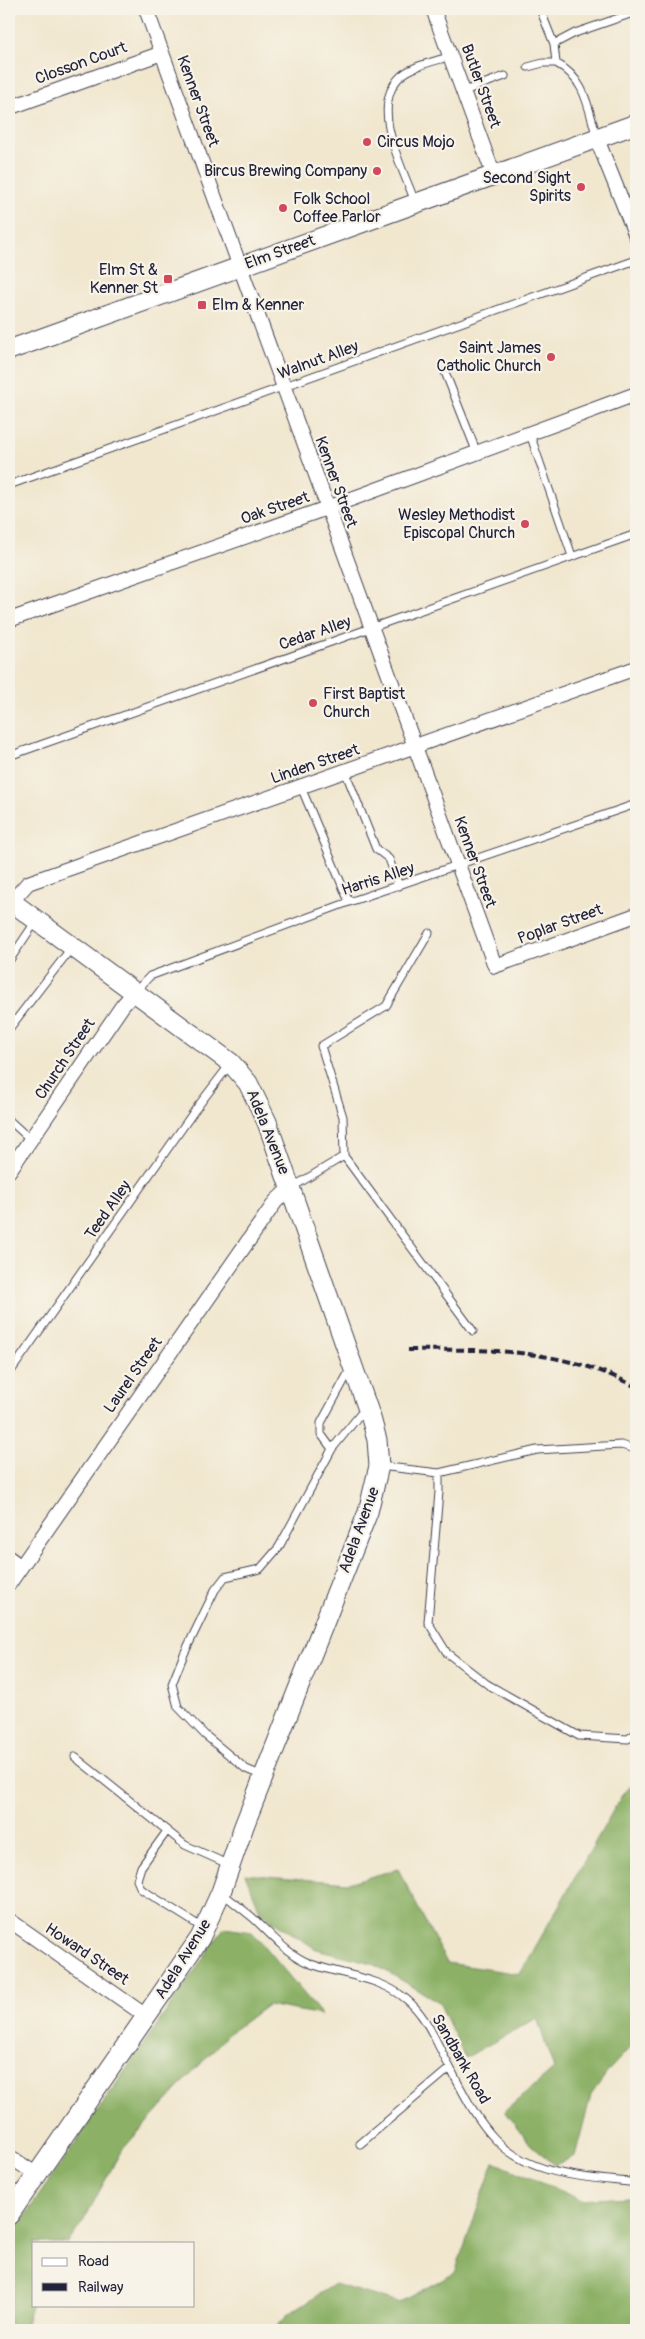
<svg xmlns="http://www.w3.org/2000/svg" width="645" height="2339" viewBox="0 0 645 2339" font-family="Pangolin,sans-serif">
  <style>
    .forest { fill: #8cb166; stroke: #576a50 }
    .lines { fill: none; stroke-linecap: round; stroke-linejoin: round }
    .lane-casing { stroke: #414051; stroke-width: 9 }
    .street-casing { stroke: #414051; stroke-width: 16 }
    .secondary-casing { stroke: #414051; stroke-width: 21 }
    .lane { stroke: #fff; stroke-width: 7 }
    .street { stroke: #fff; stroke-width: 14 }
    .secondary { stroke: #fff; stroke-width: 19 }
    .rail { stroke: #22223b; stroke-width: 4; stroke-dasharray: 8 4; stroke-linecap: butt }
    .poi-dot { fill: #d1495b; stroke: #f7f3e8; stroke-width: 2 }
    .labels { text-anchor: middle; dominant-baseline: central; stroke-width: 4.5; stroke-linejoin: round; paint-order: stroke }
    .street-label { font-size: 16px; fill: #22223b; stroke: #f7f3e8 }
    .poi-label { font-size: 16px; fill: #22223b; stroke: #f7f3e8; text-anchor: end }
  </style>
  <rect width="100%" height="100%" fill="#f7f3e8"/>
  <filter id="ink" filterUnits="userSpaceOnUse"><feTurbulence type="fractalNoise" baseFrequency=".02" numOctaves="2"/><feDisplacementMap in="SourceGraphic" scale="10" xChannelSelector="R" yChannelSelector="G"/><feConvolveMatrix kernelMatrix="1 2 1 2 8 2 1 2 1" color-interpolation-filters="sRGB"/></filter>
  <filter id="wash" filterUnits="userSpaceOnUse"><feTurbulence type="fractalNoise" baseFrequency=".0096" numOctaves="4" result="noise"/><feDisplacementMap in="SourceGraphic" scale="20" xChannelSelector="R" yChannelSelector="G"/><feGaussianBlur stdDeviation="1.12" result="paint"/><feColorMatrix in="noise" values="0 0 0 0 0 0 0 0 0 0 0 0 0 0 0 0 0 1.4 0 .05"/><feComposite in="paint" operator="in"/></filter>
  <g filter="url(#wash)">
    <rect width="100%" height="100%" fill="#f1e7cf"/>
    <path class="forest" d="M636 1781V2041L609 2070 591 2095 575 2156 555 2165 531 2145 505 2111 554 2069 537 2018 465 2058 439 2002 372 1963 316 1949 261 1913 245 1874 348 1883 398 1869 447 1963 520 1974 622 1795Z
      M224 1928 252 1932 322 2015 267 2005 227 2035 121 2151 84 2220 68 2243H34V2295L26 2323 30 2330H9V2243L20 2223Z
      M494 2162 581 2200 627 2197 636 2199V2330H273L288 2314 335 2284 399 2303 455 2273Z"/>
  </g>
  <g filter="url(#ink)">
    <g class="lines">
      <defs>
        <path id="lane" d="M540 9 554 44 556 63C586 79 588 108 597 138
          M554 44 575 33 636 12
          M528 67 543 63H556
          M464 91 505 76
          M415 202C403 168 368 106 401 76 414 65 436 61 451 56
          M445 372 477 453
          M530 434 572 556
          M9 485 636 260
          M9 756 636 534
          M345 771 376 849 389 859 399 886
          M301 787 349 902
          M429 933 386 1006 321 1046 343 1117 344 1156 473 1331
          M9 961 36 921
          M135 992 150 976 349 902 636 804
          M9 1029 72 947
          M9 1120 31 1140
          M291 1188 344 1156
          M9 1374 195 1110 231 1063
          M332 1449 321 1434V1423L351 1368
          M380 1466 439 1473 537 1450 621 1445 636 1449
          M439 1473V1492L428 1622 447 1653 487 1684 579 1736 628 1739 636 1733
          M75 1757 185 1845 230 1865
          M263 1776 246 1769 205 1735 178 1707 172 1684 184 1654 215 1590 225 1577 260 1569 279 1547 332 1449 366 1407
          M167 1831 141 1867 137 1880 141 1889 203 1928
          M222 1893C232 1901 242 1909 252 1917 271 1934 286 1954 311 1964 344 1976 378 1976 406 1999 426 2015 435 2040 447 2062 461 2088 474 2117 495 2139 530 2177 588 2177 636 2183
          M360 2144 450 2068"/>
        <path id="street" d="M146 9 495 966 636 915
          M433 9 494 176
          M11 107 162 53
          M597 139 636 236
          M9 620 327 508 636 394
          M11 902 28 883 636 668
          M9 1171 123 1005 135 992
          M9 1558 21 1567
          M9 1584 276 1201 290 1188
          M9 1920 146 2016
          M9 2156 37 2175"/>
        <path id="secondary" d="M9 350 636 124
          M9 900 231 1063 248 1083 267 1122 371 1418 377 1440 379 1466 368 1512 244 1826 221 1892 200 1938 9 2215"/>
      </defs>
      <use href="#lane" class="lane-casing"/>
      <use href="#street" class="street-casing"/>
      <use href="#secondary" class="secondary-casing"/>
      <use href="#lane" class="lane"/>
      <use href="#street" class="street"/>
      <use href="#secondary" class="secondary"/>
      <path class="rail" d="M408 1350C488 1349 563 1348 636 1387"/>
    </g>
  </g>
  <g class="poi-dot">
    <circle cx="367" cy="142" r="5"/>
    <circle cx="377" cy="171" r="5"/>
    <circle cx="581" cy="187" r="5"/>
    <circle cx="283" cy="208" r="5"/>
    <rect x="163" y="274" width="10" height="10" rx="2.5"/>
    <rect x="197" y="300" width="10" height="10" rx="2.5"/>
    <circle cx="551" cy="357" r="5"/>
    <circle cx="525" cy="524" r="5"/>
    <circle cx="313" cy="703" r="5"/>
  </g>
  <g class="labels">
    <g class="street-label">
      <text transform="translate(81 63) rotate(-20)">Closson Court</text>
      <text transform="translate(481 86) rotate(70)">Butler Street</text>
      <text transform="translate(198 101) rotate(70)">Kenner Street</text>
      <text transform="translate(280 252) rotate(-20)">Elm Street</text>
      <text transform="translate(318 360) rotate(-20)">Walnut Alley</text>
      <text transform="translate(336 482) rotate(70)">Kenner Street</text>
      <text transform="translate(275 508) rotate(-19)">Oak Street</text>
      <text transform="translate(315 633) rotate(-19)">Cedar Alley</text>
      <text transform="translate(315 764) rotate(-19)">Linden Street</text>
      <text transform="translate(475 862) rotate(70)">Kenner Street</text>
      <text transform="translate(378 879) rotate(-18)">Harris Alley</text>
      <text transform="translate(560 924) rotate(-20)">Poplar Street</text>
      <text transform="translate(65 1059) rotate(-56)">Church Street</text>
      <text transform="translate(268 1132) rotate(68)">Adela Avenue</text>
      <text transform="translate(108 1210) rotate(-55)">Teed Alley</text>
      <text transform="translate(133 1375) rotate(-55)">Laurel Street</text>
      <text transform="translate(359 1530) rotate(-70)">Adela Avenue</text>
      <text transform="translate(87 1954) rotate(34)">Howard Street</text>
      <text transform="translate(183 1959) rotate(-58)">Adela Avenue</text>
      <text transform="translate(461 2059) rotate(60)">Sandbank Road</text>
    </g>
    <g class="poi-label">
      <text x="377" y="142" text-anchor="start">Circus Mojo</text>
      <text x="367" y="171">Bircus Brewing Company</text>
      <text x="571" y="178">Second Sight<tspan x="571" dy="18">Spirits</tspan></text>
      <text x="293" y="199" text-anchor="start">Folk School<tspan x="293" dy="18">Coffee Parlor</tspan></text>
      <text x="158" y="270">Elm St &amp;<tspan x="158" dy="18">Kenner St</tspan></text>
      <text x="212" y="305" text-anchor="start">Elm &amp; Kenner</text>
      <text x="541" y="348">Saint James<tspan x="541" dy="18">Catholic Church</tspan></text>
      <text x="515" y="515">Wesley Methodist<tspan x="515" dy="18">Episcopal Church</tspan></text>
      <text x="323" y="694" text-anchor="start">First Baptist<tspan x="323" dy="18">Church</tspan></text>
    </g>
  </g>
  <rect width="645" height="2339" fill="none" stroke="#f7f3e8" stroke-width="30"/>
  <rect x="32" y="2242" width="162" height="65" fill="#f7f3e8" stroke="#a29fa3"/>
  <rect x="42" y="2258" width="25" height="8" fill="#ffffff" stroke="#a29fa3"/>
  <text x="78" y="2266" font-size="15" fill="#22223b">Road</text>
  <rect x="42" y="2283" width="25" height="8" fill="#22223b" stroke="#a29fa3"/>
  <text x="78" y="2292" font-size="15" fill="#22223b">Railway</text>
</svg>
